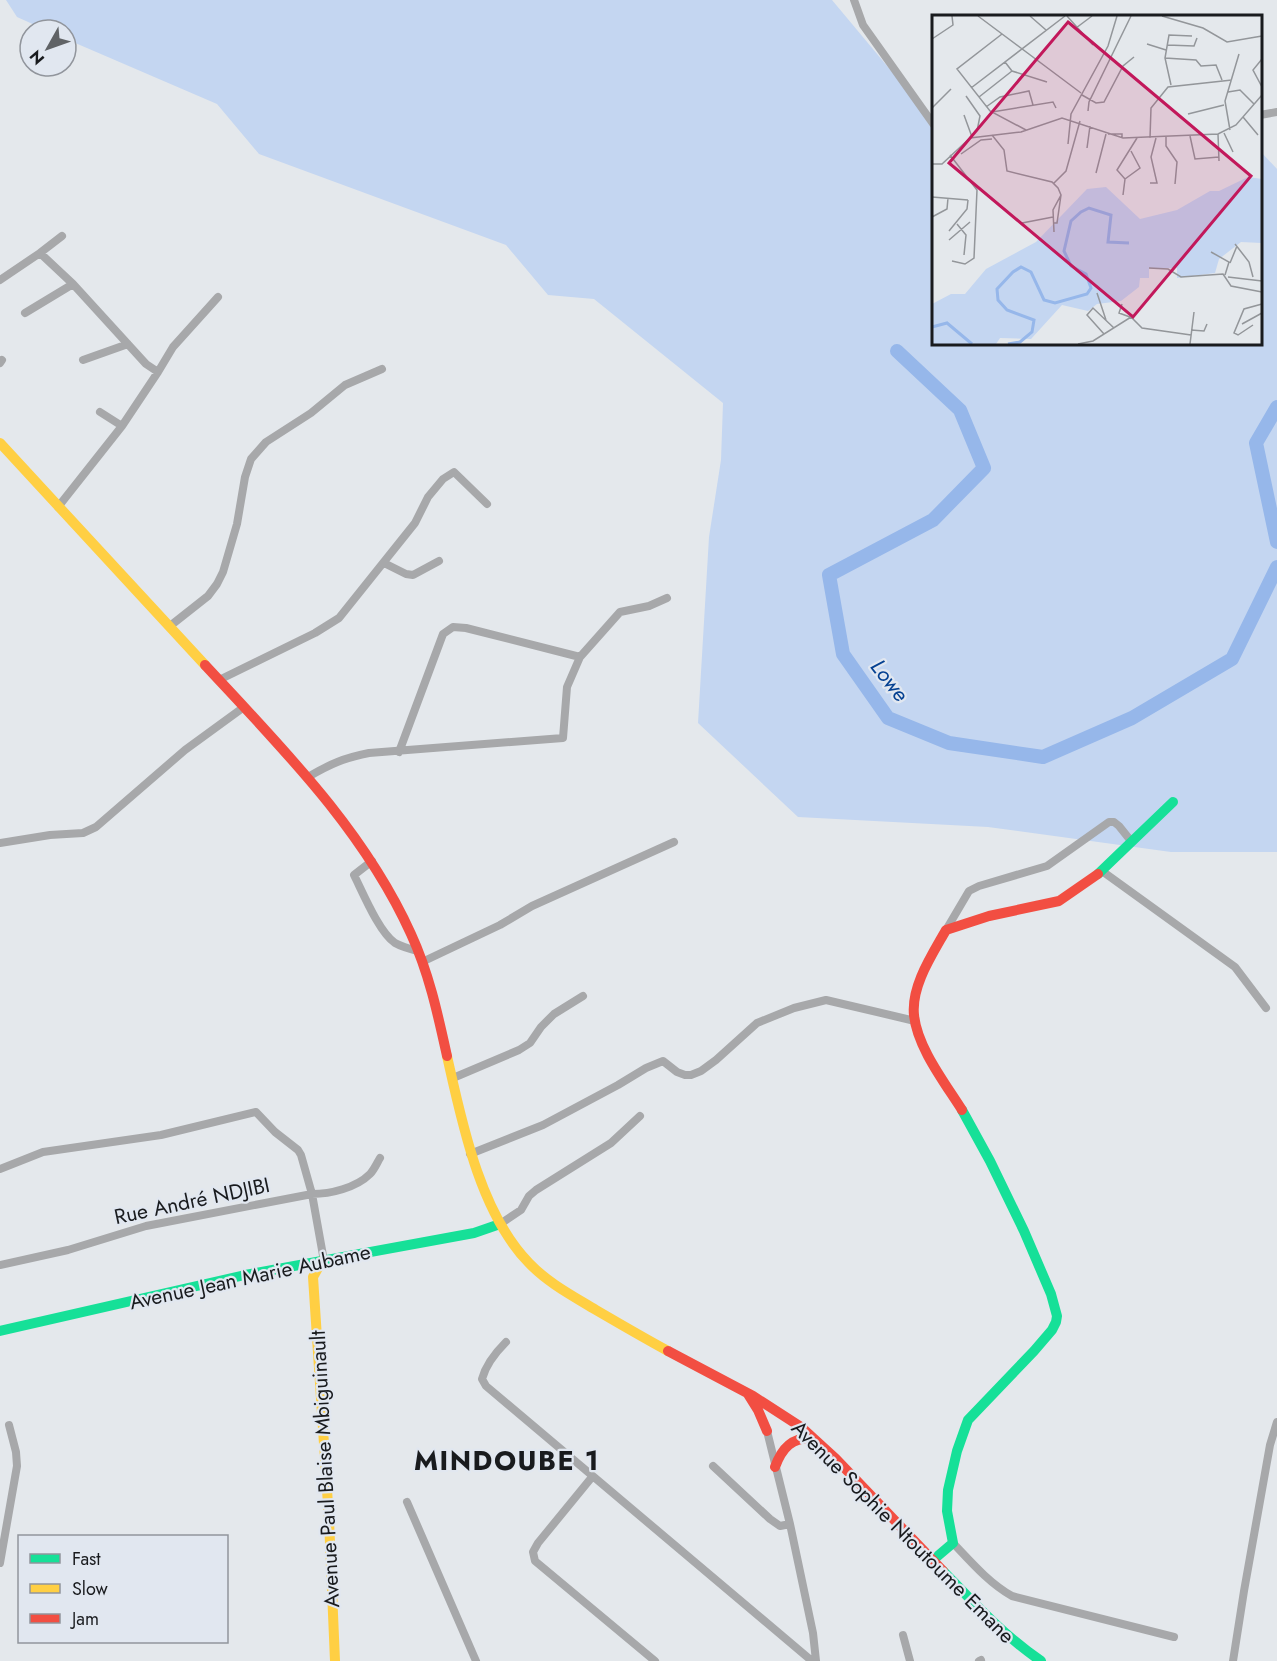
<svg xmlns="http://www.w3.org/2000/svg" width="1277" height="1661" viewBox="0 0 1277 1661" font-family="Jost,sans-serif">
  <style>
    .green { fill: #c4d6f1 }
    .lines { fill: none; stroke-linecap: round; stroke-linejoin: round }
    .river { stroke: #96b7ea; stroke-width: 14 }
    .street { stroke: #a7a8aa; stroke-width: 8 }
    .fast { stroke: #16e098; stroke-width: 10 }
    .slow { stroke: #ffcf43; stroke-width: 10 }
    .jam { stroke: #f24e42; stroke-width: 10 }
    .labels { text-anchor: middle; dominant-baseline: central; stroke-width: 4.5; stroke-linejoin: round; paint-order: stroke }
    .street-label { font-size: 21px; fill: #191b1e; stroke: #e1e7f0 }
    .water-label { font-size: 22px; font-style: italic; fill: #054192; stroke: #e1e7f0 }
    .district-label { font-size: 27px; font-weight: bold; letter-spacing: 1.5px; fill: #191b1e; stroke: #e1e7f0 }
    .inset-river { fill: none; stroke: #96b7ea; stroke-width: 3 }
    .inset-road { fill: none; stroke: #93969a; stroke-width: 1.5 }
    .view { fill: #c2185b; fill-opacity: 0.15; stroke: #c2185b; stroke-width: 3 }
    .inset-edge { fill: none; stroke: #191b1e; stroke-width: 3 }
  </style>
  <rect width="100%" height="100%" fill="#e4e8ec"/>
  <path class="green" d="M6 0H832L933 121 934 344H1260L1261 152 1277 169V852H1171L988 827 798 817 698 723 709 537 721 460 723 403 594 299 548 295 506 245 259 154 217 104 66 39V30H46L17 17Z"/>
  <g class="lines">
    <path class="river" d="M897 351 960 410 984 468 933 520 829 575 843 654 888 718 949 743 1043 757 1132 718 1232 659 1277 567
      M1277 407 1256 443 1277 542"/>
    <path class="street" d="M854 0 863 25 934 125
      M1260 115 1277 112
      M40 253 73 284 146 364 158 372 122 426 58 507
      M0 280 40 253 62 236
      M25 313 73 284
      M83 360 128 344
      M0 363 2 360
      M158 372 173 347 218 297
      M100 412 122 426
      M384 563 406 574 413 575 439 561
      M170 626 208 596 217 584 223 572 237 524 245 477 251 459 266 442 311 413 345 385 382 369
      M219 680 315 633 339 618 415 523 428 497 443 479 454 472 487 504
      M399 752 443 634 453 627 466 628 580 657
      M308 777C330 764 344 758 369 753L563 738 567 687 580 657 620 612 649 606 667 598
      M0 843 50 835 83 833 96 827 185 750 244 707
      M372 861 354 875C363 893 379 932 395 943 402 947 410 949 418 951
      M1102 871 1235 967 1266 1008
      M946 930 969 891 979 886 1047 866 1109 822H1114L1119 826 1131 841
      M422 962 500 925 532 906 674 842
      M453 1078 519 1050 530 1043 541 1027 554 1014 583 996
      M470 1154 543 1125 618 1085 646 1068 663 1061 677 1072 685 1075H691L701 1071 716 1060 757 1023 794 1008 826 1000 915 1021
      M0 1169 43 1152 161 1135 256 1112 275 1132 298 1150 301 1155 312 1194 324 1261
      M500 1224 521 1210 529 1196 536 1190 611 1143 640 1116
      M0 1265 68 1250 146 1226 312 1194C330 1194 356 1188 370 1174 374 1170 377 1163 380 1158
      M506 1342C495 1353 486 1364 482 1379L486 1386 812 1661
      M767 1431 790 1524 813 1633 816 1661
      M713 1466 770 1519 780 1526 790 1524
      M592 1477 538 1543 533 1552 535 1561 655 1661
      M407 1502 476 1661
      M953 1543C971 1562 989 1583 1012 1596L1174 1637
      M0 1563 17 1466 16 1452 9 1425
      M903 1635 910 1661
      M979 1661 981 1660
      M1233 1661 1244 1591 1270 1445 1277 1422"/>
    <path class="fast" d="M1098 874 1173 802
      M0 1331 245 1275 474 1233 500 1224
      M933 1560 953 1543 947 1511 948 1490 957 1451 968 1420 1034 1351 1052 1330 1056 1322 1057 1316 1051 1294 1024 1231 990 1161 962 1110
      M943 1571C975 1604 1003 1635 1041 1661"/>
    <path class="slow" d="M0 443 205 665
      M447 1056C462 1123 480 1213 529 1263 548 1283 573 1296 596 1310 620 1324 644 1338 668 1351
      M322 1261 313 1277 329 1520 335 1661"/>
    <path class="jam" d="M205 665C282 748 364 830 411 934 429 973 438 1015 447 1056
      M962 1110C945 1083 917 1047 914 1015 911 986 932 955 946 930L989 916 1059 901 1098 874
      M668 1351 753 1396 801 1427 836 1459 943 1571
      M748 1394 758 1410 767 1431
      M775 1467C782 1448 792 1437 813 1438"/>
  </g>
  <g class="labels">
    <g class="street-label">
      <text transform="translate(192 1201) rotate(-12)">Rue André NDJIBI</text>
      <text transform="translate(250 1277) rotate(-12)">Avenue Jean Marie Aubame</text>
      <text transform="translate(325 1469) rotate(-93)">Avenue Paul Blaise Mbiguinault</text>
      <text transform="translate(903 1532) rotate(45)">Avenue Sophie Ntoutoume Emane</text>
    </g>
    <g class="water-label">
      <text transform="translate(890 680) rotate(52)">Lowe</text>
    </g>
    <g class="district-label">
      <text x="507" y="1460">MINDOUBE 1</text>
    </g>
  </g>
  <g transform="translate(932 15)">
    <rect width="330" height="330" fill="#e4e8ec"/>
    <path d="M330 154V228L309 227 287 244 283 258 245 263V253H217V263H208L207 272 189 286 165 289 156 296 130 290 99 324 68 323 64 329H0V289L19 279H33L54 254 104 227 155 174 174 172 208 204 245 195 278 176H287L316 162 330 164Z" fill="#c4d6f1"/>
    <path class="inset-river" d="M0 312 15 308 40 329M76 329 88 327 100 317 102 305 75 295 66 285 65 274 81 257 89 252 99 257 112 285 123 288 155 279 159 273 154 259 139 251 132 236 139 206 149 197 157 193 179 200 176 227 197 228"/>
    <path class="inset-road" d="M46 1 149 78M98 1 114 15M135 1 161 30M230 1 271 13 295 27 330 21M144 13 160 1M70 19 25 54 58 96 94 115M0 24 21 10 20 1M215 29 234 35M235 30 262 31 265 23M233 43 264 45 269 51 284 50 290 65M330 44 321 55 330 72M73 47 80 56 115 67M239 70 233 43 237 20 260 21M39 73 133 1M296 77 308 75 322 89M150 80 164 88 172 87 191 51 202 42M34 81 48 101 45 116M47 82 80 56M54 92 68 82 97 76 101 90M0 93 19 74M156 96 157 87 199 1M60 97 121 87 124 93M256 99 292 90M32 100 40 122M311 102 326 120M298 115 293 86 307 39M292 118 301 137M176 119H190V123M286 119 287 146M60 120 72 135 75 156 120 167 126 173 129 180 121 195 122 217M258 121 263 144 287 142M234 122V131L245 147 243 169M218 123 219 93 236 72 300 65M136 129 139 99 176 31 185 1M155 133 158 111M29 139 49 125 60 124M18 140 45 175 42 243 33 249 20 246M0 149H10L38 123 89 117 130 103 191 123 286 119 304 110 330 80M164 158 174 119M193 164 208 153 199 136M122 168 134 156 148 106M218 168H225L219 142 224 123M191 180 193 164 185 155 205 123M0 182 36 185M0 202 15 194 16 183M90 208 121 202M121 208H125L129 180M25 209 34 220 32 240M17 216 35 194 36 185M17 225 38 207M303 229 317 247 321 262M279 237 297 247 293 260M298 248 305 231M217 253 236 254 249 262 291 259 299 271 330 277M296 262 330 266M165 278 174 305M190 289 187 298 198 302M310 309 330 298M321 310 306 320 302 318 312 294 330 289M259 315 272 316 275 309M172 319 155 300 161 293 182 313M146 329 161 326 199 302 210 313 259 320M258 329 262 297"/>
    <path class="view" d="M136 7 319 161 201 302 17 148Z"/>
    <rect width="330" height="330" class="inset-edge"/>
  </g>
  <rect x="18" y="1535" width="210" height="108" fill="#e1e7f0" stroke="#91959c" stroke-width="1.5"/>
  <rect x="30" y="1554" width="30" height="9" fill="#16e098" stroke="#91959c" stroke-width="1.5"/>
  <text x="72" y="1565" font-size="18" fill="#191b1e">Fast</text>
  <rect x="30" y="1584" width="30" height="9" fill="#ffcf43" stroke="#91959c" stroke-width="1.5"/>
  <text x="72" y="1595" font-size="18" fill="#191b1e">Slow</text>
  <rect x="30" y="1614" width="30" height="9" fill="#f24e42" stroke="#91959c" stroke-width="1.5"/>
  <text x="72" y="1625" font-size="18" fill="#191b1e">Jam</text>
  <g transform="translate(48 48) rotate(230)"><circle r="28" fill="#e1e7f0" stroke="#91959c" stroke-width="1.5"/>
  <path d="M0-4.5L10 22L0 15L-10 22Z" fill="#606366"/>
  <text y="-9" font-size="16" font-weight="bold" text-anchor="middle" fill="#191b1e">N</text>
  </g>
</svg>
